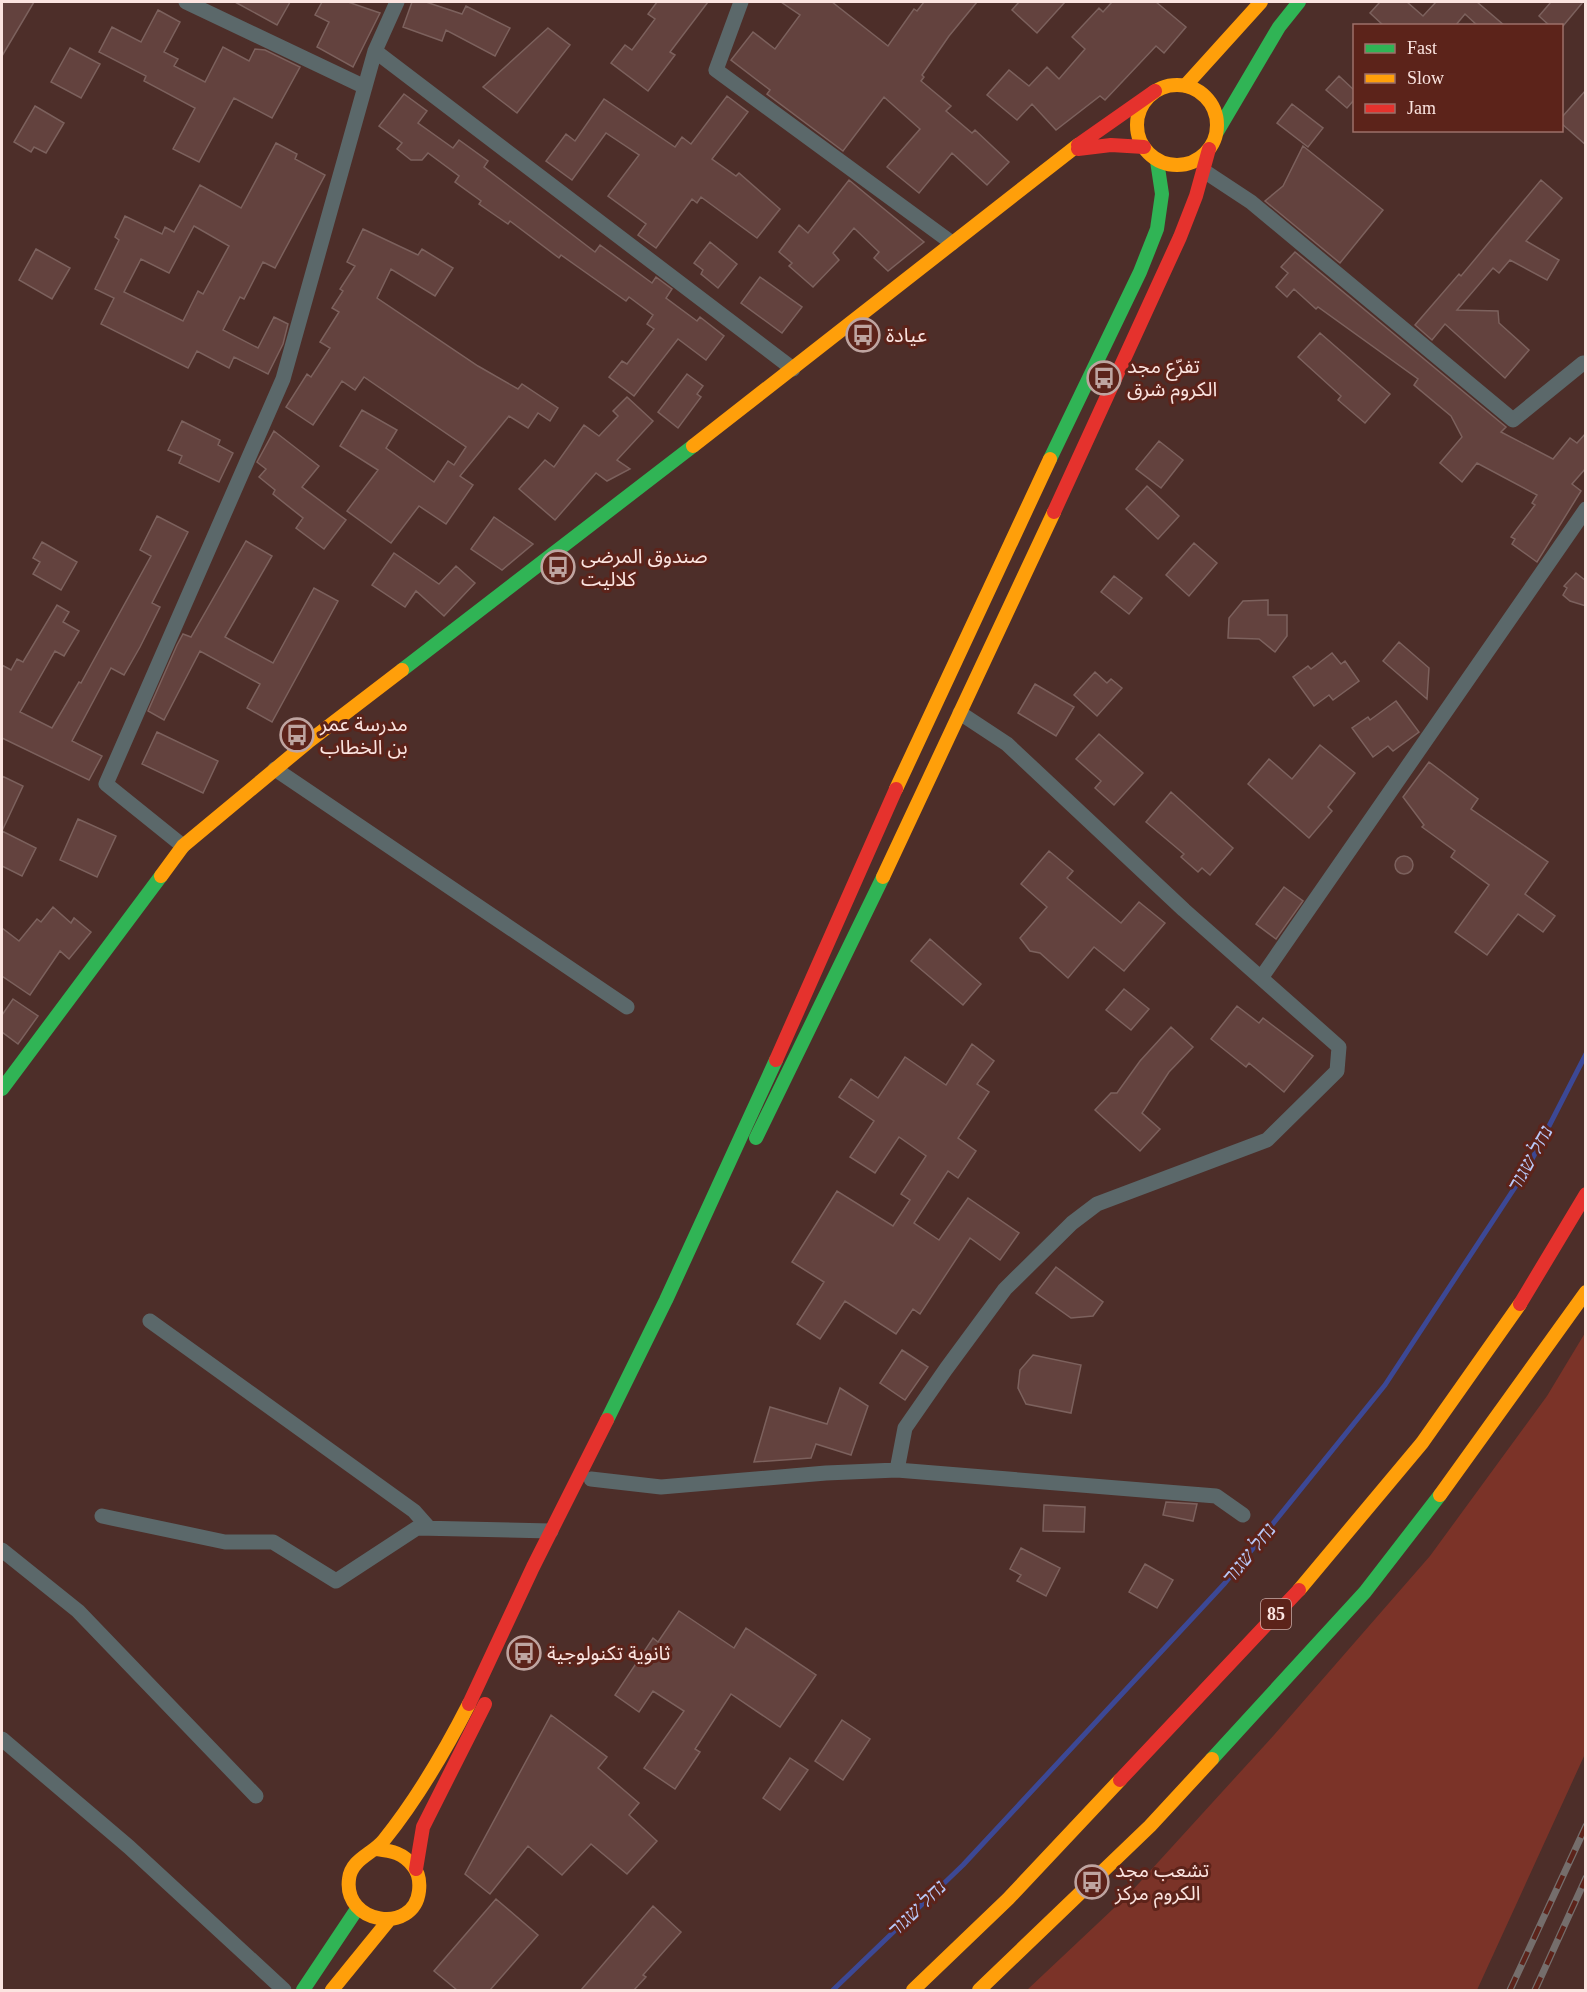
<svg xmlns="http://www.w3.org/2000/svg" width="1587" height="1992" viewBox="0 0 1587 1992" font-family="'Times New Roman','Noto Sans Arabic',Heebo,serif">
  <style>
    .green { fill: #7b3328 }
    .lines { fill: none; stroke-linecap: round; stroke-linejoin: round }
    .stream { stroke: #3c4895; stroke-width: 5 }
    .building { fill: #63423e; stroke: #7c615d; stroke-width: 1.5; fill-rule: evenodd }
    .street { stroke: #5b686a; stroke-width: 15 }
    .fast { stroke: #30b455; stroke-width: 14 }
    .slow { stroke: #ff9f0a; stroke-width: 14 }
    .jam { stroke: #e5322d; stroke-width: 14 }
    .rail-casing { stroke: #756e6c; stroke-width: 7 }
    .rail { stroke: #5c231a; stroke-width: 4.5; stroke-dasharray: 14; stroke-linecap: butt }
    .labels { text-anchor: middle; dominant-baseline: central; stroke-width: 6; stroke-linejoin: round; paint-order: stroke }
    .shield { fill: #5c231a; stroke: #cbaaa5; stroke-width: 1.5 }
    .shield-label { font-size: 18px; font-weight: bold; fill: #fbe4e0 }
    .poi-label { font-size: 20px; fill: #fbe4e0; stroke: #5c231a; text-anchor: start }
    .water-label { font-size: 21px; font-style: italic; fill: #b9c8f7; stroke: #5c231a }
  </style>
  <rect width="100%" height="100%" fill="#4d2e29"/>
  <path class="green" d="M1585 1333V1754L1477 1990H1027L1130 1893 1274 1735 1430 1556 1547 1396Z"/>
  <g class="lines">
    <path class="stream" d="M833 1990 963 1865 1225 1583 1385 1385 1527 1169 1586 1054"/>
  </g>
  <path class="building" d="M2 2H34L2 56Z
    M235 2H290L277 25Z
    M322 2H348L380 13 353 67 317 47 329 22 315 15Z
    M412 2H426L462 14 466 6 510 28 495 56 446 30 442 41 403 27Z
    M657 2H708L670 52 675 55 648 91 611 63 625 45 632 50 655 19 648 14Z
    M781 2H832L888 46 914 9 917 11 924 2H977L949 36 922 75 924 77 921 81 951 106 946 111 972 133 975 130 1009 162 987 185 952 153 919 193 887 167 920 129 884 97 843 151 767 94 770 90 731 60 753 32 775 49 800 15Z
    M1019 2H1065L1037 33 1012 10Z
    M1112 2H1156L1186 27 1164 53 1156 46 1105 100 1100 96 1056 130 1032 104 1017 120 987 95 1009 70 1029 86 1047 67 1059 79 1085 49 1072 37 1099 8 1103 12Z
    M1380 2H1407L1423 16 1436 2H1477L1505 26H1478L1465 14 1455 26H1384L1370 13Z
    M1551 2H1583L1563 26H1550L1539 16Z
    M158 10 180 22 164 52 178 59 174 66 205 82 223 47 249 61 255 49 265 50 300 67 272 118 234 98 199 162 173 149 195 108 144 81 146 76 99 52 112 27 141 42Z
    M548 28 570 45 517 113 483 87Z
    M70 48 100 64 81 98 51 82Z
    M1339 76 1354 90V100L1347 108 1326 90Z
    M1586 90V145L1562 124V117Z
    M404 94 427 111 418 123 453 148 459 140 488 161 484 167 595 252 600 245 652 283 656 277 672 289 666 298 697 321 700 317 724 336 706 360 678 339 634 396 609 377 622 361 627 364 654 329 647 324 653 315 629 297 626 301 561 255 559 258 510 221 508 224 479 204 481 201 455 182 459 176 428 153 422 160H411L397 149 402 143 379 126Z
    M727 96 748 112 712 159 736 176 739 173 780 209 757 238 701 197 697 203 692 199 656 248 638 235 646 224 608 196 639 155 606 133 572 180 546 161 566 134 575 141 604 99 675 147 682 137 691 144Z
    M1292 104 1323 128 1308 147 1277 123Z
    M35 106 64 123 46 153 34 147 31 152 14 142Z
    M276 143 297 154 295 159 325 175 275 268 263 262 244 299 240 297 223 330 258 348 274 317 288 324 283 344 268 374 234 357 229 368 197 351 188 368 101 324 114 298 95 289 119 240 115 237 125 216 162 234 165 227 174 232 200 185 241 208ZM194 226 229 246 203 294 198 291 183 321 124 292 141 259 169 273Z
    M1303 146 1383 210 1340 263 1265 201 1283 186Z
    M849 180 924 242 888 271 874 258 879 252 854 228 833 253 839 260 813 287 789 266 792 263 779 252 799 225 808 233Z
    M1541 180 1562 198 1526 241 1559 260 1547 280 1510 260 1499 273 1493 268 1457 310 1498 311 1499 323 1529 350 1505 378 1445 324 1432 340 1415 325 1459 274 1461 276Z
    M363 229 418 255 422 249 453 268 435 296 391 269 377 298 478 366 518 389 522 384 558 408 550 421 538 413 528 428 509 416 460 476 473 485 446 524 419 506 391 543 347 511 378 470 340 446 362 410 397 430 386 448 434 482 448 461 454 465 466 447 364 377 355 390 342 381 313 425 286 407 307 374 311 377 330 348 320 342 339 312 332 308 343 291 340 289 355 266 347 262Z
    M710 242 737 264 718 288 701 274 703 270 694 263Z
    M36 249 70 268 52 299 19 280Z
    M1295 252 1506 427 1501 432 1553 459 1570 438 1577 443 1586 433V468L1572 484 1581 491 1537 562 1512 544 1515 539 1511 537 1535 505 1532 503 1537 495 1477 463 1462 482 1440 463 1462 437 1451 416 1414 385 1418 379 1318 307 1316 309 1294 289 1287 297 1276 287 1288 273 1281 267Z
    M760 277 802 307 782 333 741 303Z
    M1320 333 1390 394 1365 423 1338 400 1341 396 1298 357Z
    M687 374 703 386 697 394 701 397 678 428 658 412Z
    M627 397 653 421 617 460 630 469 607 481 596 473 555 520 519 489 545 460 554 467 584 425 599 436 618 416 613 411Z
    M182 421 220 440 218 445 233 453 219 482 179 463 182 456 168 450Z
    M274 431 319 466 302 487 346 520 324 549 296 528 303 518 273 494 275 490 259 477 266 469 257 462Z
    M1159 441 1183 460 1161 488 1136 469Z
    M1147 486 1179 516 1158 539 1126 509Z
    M157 516 188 532 152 603 160 607 140 647 124 675 111 668 72 741 102 756 89 780 2 738V665L11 670 17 659 23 662 57 605 69 612 63 622 79 631 64 656 55 651 20 712 52 728 79 682 81 683 151 556 140 550Z
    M494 517 533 544 502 570 471 549Z
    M246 541 272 556 225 637 273 663 314 588 338 601 272 722 247 708 260 684 200 651 164 720 148 711 177 645 183 634 191 637Z
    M42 542 77 562 61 590 33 574 40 562 33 558Z
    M1194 543 1217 563 1189 596 1166 575Z
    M394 553 439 584 456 566 475 583 444 616 416 591 405 607 372 585Z
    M1576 573 1586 581V606L1570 601 1563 595 1567 588 1564 586Z
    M1114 576 1142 598 1129 614 1101 592Z
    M1268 600V615H1287V636L1275 652 1259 639 1228 638 1229 618 1243 601Z
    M1399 642 1429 668 1427 699 1383 661Z
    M1332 653 1341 664 1345 661 1359 681 1333 700 1329 695 1314 706 1293 677 1308 666 1311 669Z
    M1095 672 1107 683 1111 679 1122 688 1097 716 1074 695Z
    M1035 684 1074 707 1056 736 1018 713Z
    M1396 701 1419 732 1393 751 1388 746 1373 757 1352 728 1368 717 1370 720Z
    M157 732 218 761 203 793 142 764Z
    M1099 734 1143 773 1114 805 1095 788 1101 781 1076 759Z
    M1320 745 1355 773 1328 807 1332 811 1309 838 1248 784 1269 759 1292 779Z
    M1429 762 1478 799 1471 809 1548 862 1525 894 1555 916 1543 932 1518 914 1487 955 1455 932 1489 885 1451 857 1455 851 1422 827 1424 825 1403 797Z
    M2 776 23 786 2 831Z
    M1171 792 1233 848 1210 875 1202 868 1198 872 1181 857 1184 854 1146 822Z
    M78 819 116 836 97 877 60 860Z
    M2 831 36 848 22 876 2 866Z
    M1049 851 1073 871 1067 878 1121 923 1139 902 1165 923 1124 971 1094 947 1068 978 1040 953 1030 951 1020 938 1047 907 1021 884Z
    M1395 865a9 9 0 1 1 18 0a9 9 0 1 1-18 0Z
    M1284 887 1303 901 1276 939 1256 924Z
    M53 907 71 923 74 918 91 932 69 959 60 951 30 995 2 976V928L19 941 37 919 41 922Z
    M930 939 981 984 963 1005 911 961Z
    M1124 989 1149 1009 1131 1030 1106 1010Z
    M13 999 38 1016 18 1044 2 1032V1015Z
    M1237 1006 1259 1023 1263 1018 1313 1056 1284 1092 1249 1063 1246 1067 1211 1039Z
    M1171 1027 1193 1047 1169 1072 1142 1113 1160 1129 1140 1151 1095 1110 1111 1093H1117L1140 1061Z
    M972 1044 994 1061 977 1084 989 1092 958 1138 976 1151 958 1178 948 1171 914 1223 939 1240 968 1198 1019 1233 1000 1260 970 1238 920 1314 913 1309 896 1334 845 1301 820 1339 797 1324 824 1282 792 1262 837 1191 893 1226 910 1200 901 1194 926 1156 899 1137 875 1173 850 1157 874 1121 839 1097 851 1079 878 1098 905 1057 946 1085Z
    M1056 1267 1103 1302 1093 1316 1071 1318 1036 1293Z
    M902 1350 928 1367 905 1400 880 1383Z
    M1033 1355 1081 1365 1071 1413 1026 1404 1018 1388 1020 1370Z
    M840 1388 868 1406 851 1455 816 1444 811 1458 754 1462 770 1407 827 1424Z
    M1166 1502 1197 1504 1193 1521 1163 1515Z
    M1044 1505 1085 1507 1084 1532 1043 1531Z
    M1021 1548 1060 1568 1046 1596 1017 1581 1021 1575 1010 1569Z
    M1145 1564 1173 1580 1157 1608 1129 1592Z
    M679 1611 734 1648 746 1628 816 1675 780 1727 731 1694 695 1749 700 1752 675 1789 644 1768 684 1711 653 1691 639 1712 615 1695 653 1638 658 1642Z
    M551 1715 607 1757 598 1768 639 1803 629 1815 657 1841 627 1874 591 1844 562 1875 528 1846 490 1894 465 1874Z
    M842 1720 870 1739 843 1780 815 1761Z
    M790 1758 808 1770 780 1810 763 1798Z
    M496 1899 538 1935 490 1990H457L434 1971Z
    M653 1906 681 1932 643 1975 646 1977 634 1990H581Z"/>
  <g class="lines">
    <path class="street" d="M186 2 365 87
      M741 2 716 70 952 243
      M375 51 793 369
      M1204 171 1251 202 1513 420 1583 363
      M275 769 627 1007
      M183 846 106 784 283 379 375 51 397 2
      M1261 978 1586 509
      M150 1321 414 1511 429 1528
      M897 1470 905 1428 946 1369 1005 1289 1072 1223 1097 1204 1267 1140 1337 1071 1339 1047 1184 910 1007 744 960 713
      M591 1479 661 1487 826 1473 897 1470 1216 1496 1243 1515
      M102 1516 225 1542H273L336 1581 417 1528 551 1531
      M2 1550 78 1611 256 1796
      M2 1739 129 1847 284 1990"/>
    <path class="fast" d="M1217 132 1279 27 1299 2
      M1050 459 1140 272 1157 229 1162 194 1157 161
      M402 670 693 446
      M2 1089 161 876
      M756 1138 883 877
      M607 1420 666 1300 776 1060
      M1212 1759 1365 1592 1440 1495
      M303 1990 357 1909"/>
    <path class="slow" d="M1137 125a40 40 0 1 1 80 0a40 40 0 1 1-80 0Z
      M1185 86 1261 2
      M693 446 1078 145
      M896 789 1050 459
      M161 876 183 846 308 742 402 670
      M883 877 1054 512
      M1440 1495 1586 1292
      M1299 1590 1422 1443 1520 1304
      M377 1849C392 1851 403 1853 413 1866 419 1873 420 1882 419 1891 414 1935 343 1924 349 1879 351 1859 373 1854 384 1840 417 1799 445 1751 469 1704
      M332 1990 389 1920
      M913 1990 1008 1899 1120 1780
      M979 1990 1150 1826 1212 1759"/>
    <path class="jam" d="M1078 145 1155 91
      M1078 149 1111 145 1144 147
      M1054 512 1180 237 1196 196 1209 149
      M776 1060 896 789
      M1520 1304 1586 1194
      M469 1704 533 1567 607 1420
      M1120 1780 1299 1590
      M416 1869 423 1827 485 1704"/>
    <defs>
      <path id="rail" d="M1510 1990 1586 1826
        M1535 1990 1586 1878"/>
    </defs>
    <use href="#rail" class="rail-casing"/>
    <use href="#rail" class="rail"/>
  </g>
  <defs>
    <symbol id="bus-ring" viewBox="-11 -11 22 22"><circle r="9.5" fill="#5c231a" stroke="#bea4a0" stroke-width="1.5"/><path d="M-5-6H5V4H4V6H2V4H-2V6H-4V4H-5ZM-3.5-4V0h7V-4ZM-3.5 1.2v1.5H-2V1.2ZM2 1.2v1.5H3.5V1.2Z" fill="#bea4a0"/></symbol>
  </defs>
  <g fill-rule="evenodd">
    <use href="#bus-ring" x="844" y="316" width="38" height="38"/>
    <use href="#bus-ring" x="1085" y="359" width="38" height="38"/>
    <use href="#bus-ring" x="539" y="548" width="38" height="38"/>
    <use href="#bus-ring" x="278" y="716" width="38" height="38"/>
    <use href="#bus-ring" x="505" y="1634" width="38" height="38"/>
    <use href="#bus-ring" x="1073" y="1863" width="38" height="38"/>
  </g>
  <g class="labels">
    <rect class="shield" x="1261" y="1599" width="30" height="30" rx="4.5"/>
    <g class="shield-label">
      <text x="1276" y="1614">85</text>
    </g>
    <g class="poi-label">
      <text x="886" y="335">عيادة</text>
      <text x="1127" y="366">تفرّع مجد<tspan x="1127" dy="23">الكروم شرق</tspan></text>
      <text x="581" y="556">صندوق المرضى<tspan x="581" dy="23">كلاليت</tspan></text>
      <text x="320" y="724">مدرسة عمر<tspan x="320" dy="23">بن الخطاب</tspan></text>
      <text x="547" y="1653">ثانوية تكنولوجية</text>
      <text x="1115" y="1870">تشعب مجد<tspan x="1115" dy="23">الكروم مركز</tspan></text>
    </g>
    <g class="water-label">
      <text transform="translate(1530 1158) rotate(-61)">נחל שגור</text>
      <text transform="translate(1249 1553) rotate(-51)">נחל שגור</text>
      <text transform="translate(917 1908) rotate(-44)">נחל שגור</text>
    </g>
  </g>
  <rect width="1587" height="1992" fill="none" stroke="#fbe4e0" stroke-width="6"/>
  <rect x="1353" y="24" width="210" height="108" fill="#5c231a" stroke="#9c7069" stroke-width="1.5"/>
  <rect x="1365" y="44" width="30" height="9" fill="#30b455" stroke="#9c7069" stroke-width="1.5"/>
  <text x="1407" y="54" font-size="18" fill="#fbe4e0">Fast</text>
  <rect x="1365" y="74" width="30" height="9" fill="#ff9f0a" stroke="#9c7069" stroke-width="1.5"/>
  <text x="1407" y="84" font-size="18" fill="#fbe4e0">Slow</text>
  <rect x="1365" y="104" width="30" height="9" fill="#e5322d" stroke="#9c7069" stroke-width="1.5"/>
  <text x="1407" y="114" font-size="18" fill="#fbe4e0">Jam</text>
</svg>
